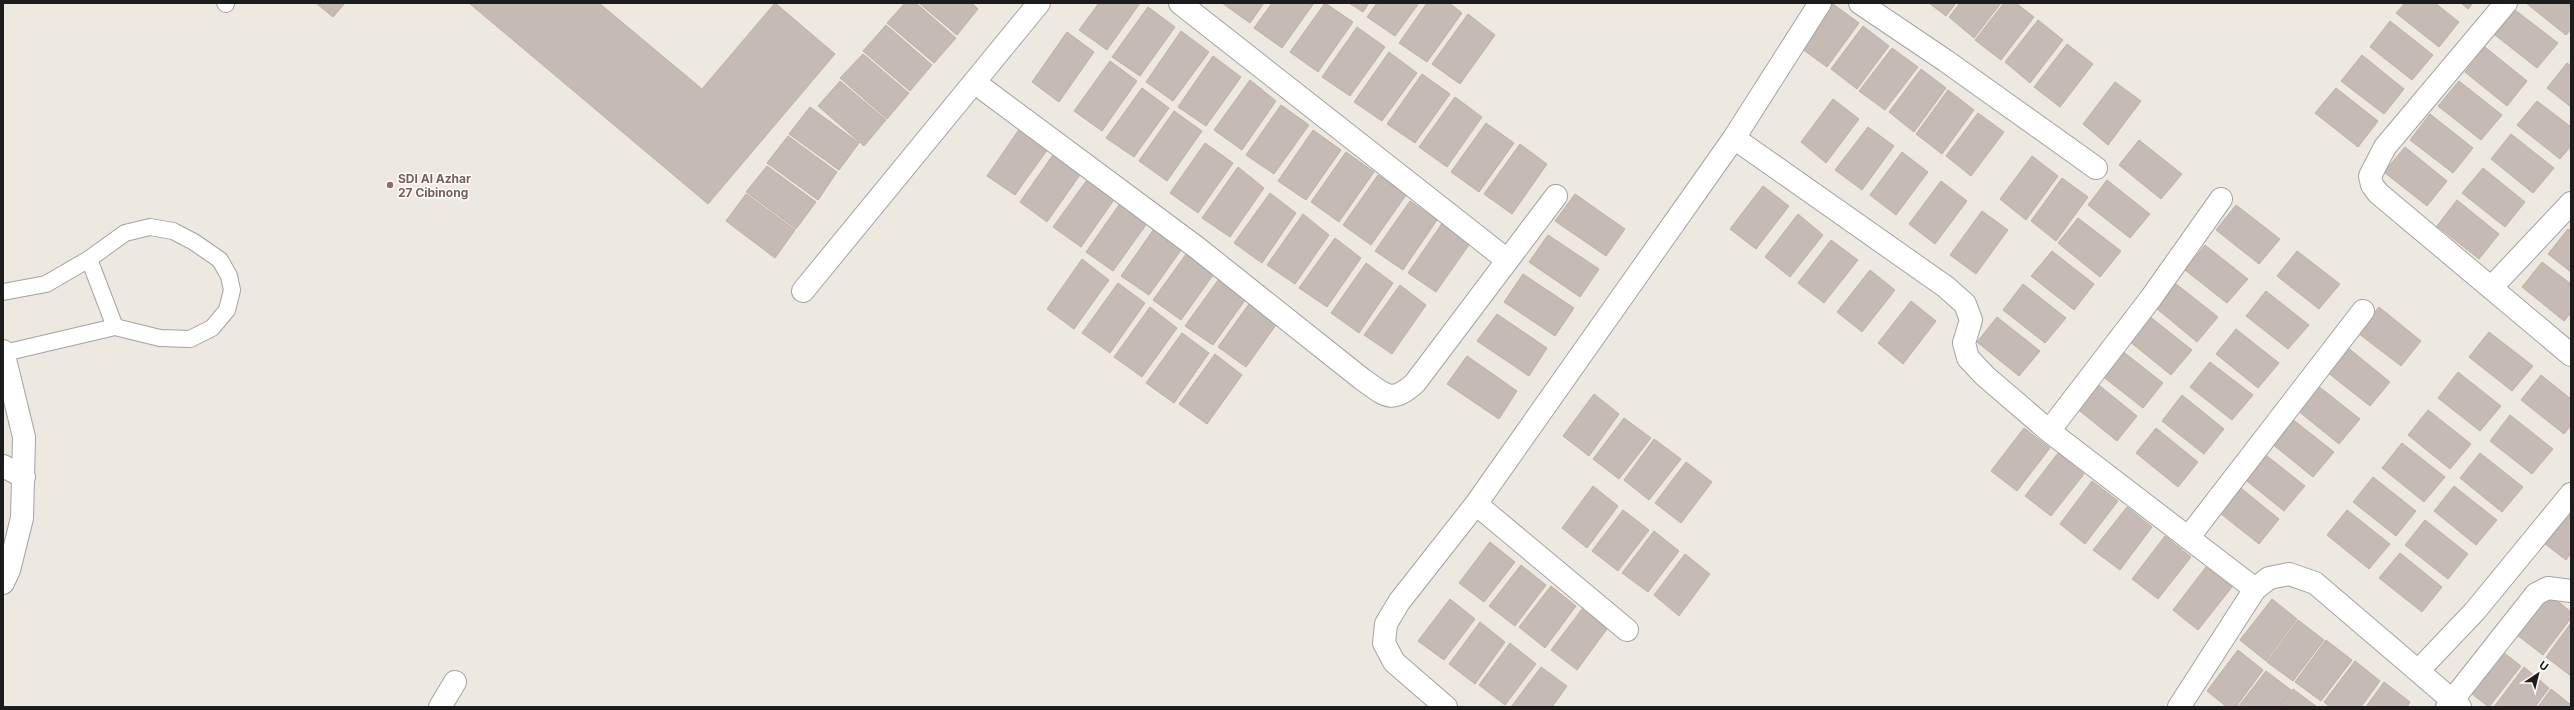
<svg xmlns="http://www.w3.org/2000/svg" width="2574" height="710" viewBox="0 0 2574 710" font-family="Inter,sans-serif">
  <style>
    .building { fill: #c6bbb4; stroke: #c1aea2 }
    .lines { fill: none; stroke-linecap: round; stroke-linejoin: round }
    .service-casing { stroke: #a3a3a3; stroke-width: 18 }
    .minor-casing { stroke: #a3a3a3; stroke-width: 24 }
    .tertiary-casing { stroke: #a3a3a3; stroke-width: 24 }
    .service { stroke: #fff; stroke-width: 16 }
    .minor { stroke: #fff; stroke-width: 22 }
    .tertiary { stroke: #fff; stroke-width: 22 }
    .education-dot { fill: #8d6e63; stroke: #fff; stroke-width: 1.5 }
    .labels { text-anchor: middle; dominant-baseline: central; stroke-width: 3; stroke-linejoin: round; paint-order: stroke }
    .education-label { font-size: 12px; font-weight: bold; fill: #785e54; stroke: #fff; text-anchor: start }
  </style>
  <rect width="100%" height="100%" fill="#eee9e0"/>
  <path class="building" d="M316 3H345L333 17Z
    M469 3H599L702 89 775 3 835 54 708 204Z
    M905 3H916L956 38 934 63 887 23Z
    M919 3H972L978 9 957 35Z
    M1099 3H1140L1107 50 1079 30Z
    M1222 3H1264L1250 23Z
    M1272 3H1314L1282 48 1254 28Z
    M1325 3 1353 22 1318 72 1290 52Z
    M1349 3H1369L1363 12Z
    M1377 3H1419L1395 36 1367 17Z
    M1427 3H1449L1462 13 1427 62 1399 43Z
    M1929 3H1956L1946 16Z
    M1960 3H2001L1974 38 1949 17Z
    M2004 3H2016L2034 17 2001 60 1975 40Z
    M2405 3H2435L2459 22 2439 47 2396 13Z
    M2461 3H2473L2468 9Z
    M2526 3H2571V29L2566 35Z
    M1833 4 1859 23 1827 67 1801 48Z
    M1148 7 1175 27 1140 76 1112 57Z
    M2515 10 2558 43 2537 68 2495 35Z
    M1468 14 1495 35 1460 84 1432 64Z
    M2038 20 2063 40 2030 83 2005 62Z
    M2390 21 2433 55 2412 80 2370 47Z
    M886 25 932 65 910 91 863 51Z
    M1863 26 1889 46 1857 89 1831 69Z
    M1357 27 1385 47 1350 96 1322 77Z
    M1181 31 1209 52 1173 101 1146 82Z
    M1067 32 1094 52 1059 102 1032 82Z
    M2067 44 2093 64 2060 107 2034 87Z
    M2485 47 2527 81 2507 106 2465 72Z
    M1892 48 1918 67 1885 110 1859 91Z
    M1389 52 1417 73 1382 121 1354 102Z
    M863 54 909 93 887 119 840 78Z
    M2362 55 2404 89 2384 114 2341 81Z
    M1213 56 1241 77 1206 126 1178 107Z
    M1110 61 1137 81 1102 131 1074 111Z
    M2567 63 2571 66V107L2547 88Z
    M1921 69 1946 88 1914 132 1889 112Z
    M1422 74 1450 94 1415 143 1387 124Z
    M1250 80 1276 101 1242 150 1214 130Z
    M840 81 886 120 864 146 818 106Z
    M2459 81 2502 115 2481 140 2438 106Z
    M2115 82 2141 101 2108 145 2083 124Z
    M1142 88 1169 108 1134 157 1106 138Z
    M2336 88 2378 121 2358 147 2315 113Z
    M1948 90 1974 110 1942 154 1916 134Z
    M1455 97 1482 117 1447 167 1419 147Z
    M1833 99 1859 119 1826 163 1801 142Z
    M2537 101 2571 127V146L2560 159 2517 125Z
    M1281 105 1309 125 1274 174 1246 155Z
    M810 107 859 143 839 170 789 134Z
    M1174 111 1202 131 1167 181 1139 161Z
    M1978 113 2004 132 1971 176 1946 156Z
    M2430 114 2473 148 2453 173 2410 140Z
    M1486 123 1514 143 1479 192 1451 172Z
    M1022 125 1050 146 1015 195 987 176Z
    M1868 127 1894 146 1862 190 1835 170Z
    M1313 130 1341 150 1306 200 1278 181Z
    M2511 134 2554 168 2533 193 2491 159Z
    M788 136 837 172 818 200 767 163Z
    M2139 140 2182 174 2161 199 2119 165Z
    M1205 143 1233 163 1198 213 1170 193Z
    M1520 144 1547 164 1512 214 1484 194Z
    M2405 147 2447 181 2427 206 2384 172Z
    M1055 152 1082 172 1047 222 1020 202Z
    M1346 152 1374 172 1339 222 1311 202Z
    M1902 152 1928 172 1896 215 1870 195Z
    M2032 156 2058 176 2026 220 2000 199Z
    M767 166 816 202 796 229 746 192Z
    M1238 167 1264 188 1230 237 1202 218Z
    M2483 168 2525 202 2505 227 2462 193Z
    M1378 175 1406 195 1371 245 1343 225Z
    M1089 177 1116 197 1081 247 1053 227Z
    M2062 178 2088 197 2056 241 2031 221Z
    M2107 180 2150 214 2130 238 2088 205Z
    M1941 181 1967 201 1935 244 1909 224Z
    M1763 186 1789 206 1756 249 1730 229Z
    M1270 193 1296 213 1262 263 1234 243Z
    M746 194 795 230 775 258 726 221Z
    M1575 194 1625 229 1606 256 1555 221Z
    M2457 200 2499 234 2479 259 2437 226Z
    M1410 201 1437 220 1403 270 1375 251Z
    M1121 202 1148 222 1113 271 1086 252Z
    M2236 205 2280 239 2259 264 2216 230Z
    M1982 211 2008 230 1976 274 1950 255Z
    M1303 214 1329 235 1295 284 1267 265Z
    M1798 214 1823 235 1790 277 1765 257Z
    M2078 218 2121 251 2100 277 2058 243Z
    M1443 222 1471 242 1436 292 1408 273Z
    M1156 226 1184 246 1149 295 1121 276Z
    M2568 229 2571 231V272L2548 254Z
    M1548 235 1599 269 1580 297 1529 262Z
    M1335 238 1361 258 1327 307 1299 288Z
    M1831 240 1858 260 1824 303 1798 283Z
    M2205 245 2248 279 2227 303 2185 270Z
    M1189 250 1216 271 1181 320 1153 300Z
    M2052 251 2094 284 2074 310 2031 276Z
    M2297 251 2340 284 2319 309 2277 276Z
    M1082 259 1109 280 1074 329 1047 309Z
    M2542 262 2571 284V313L2564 321 2522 287Z
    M1366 263 1393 283 1359 333 1331 313Z
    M1870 270 1895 290 1862 332 1837 312Z
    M1523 274 1574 308 1555 336 1504 302Z
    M1221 276 1248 296 1213 345 1185 326Z
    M1118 283 1145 303 1110 353 1082 333Z
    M2175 283 2218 317 2197 342 2156 308Z
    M2023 284 2066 318 2045 343 2003 310Z
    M1400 285 1426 305 1392 354 1364 335Z
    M2266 291 2309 325 2288 349 2246 316Z
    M1254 297 1281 318 1246 367 1218 347Z
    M1911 301 1936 321 1903 364 1878 343Z
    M1150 307 1177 328 1142 377 1114 357Z
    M2379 307 2421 341 2401 366 2358 333Z
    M1497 314 1547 348 1529 376 1477 341Z
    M2149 316 2192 350 2171 375 2129 341Z
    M1997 317 2040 351 2019 376 1977 342Z
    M2236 329 2279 363 2258 388 2216 354Z
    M2489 332 2533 366 2512 391 2469 357Z
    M1182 333 1209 353 1174 403 1146 383Z
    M2347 347 2390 382 2370 406 2327 372Z
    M2121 350 2163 383 2143 408 2101 375Z
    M1215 354 1242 375 1207 424 1179 404Z
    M1467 356 1517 391 1499 419 1447 384Z
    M2210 362 2253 395 2232 420 2190 387Z
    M2458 372 2501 406 2480 431 2438 398Z
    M2541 375 2571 399V425L2564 434 2521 400Z
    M2095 382 2137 416 2117 441 2075 407Z
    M2317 385 2360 419 2339 444 2297 410Z
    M1594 394 1619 414 1589 456 1563 436Z
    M2182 395 2224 429 2204 454 2162 421Z
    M2428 410 2471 444 2450 469 2408 435Z
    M2510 415 2553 449 2532 474 2490 441Z
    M1624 418 1651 438 1619 479 1593 459Z
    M2291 418 2334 452 2313 477 2271 443Z
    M2024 428 2050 448 2017 491 1991 471Z
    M2156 428 2198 462 2178 487 2136 453Z
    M1654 439 1681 459 1649 500 1624 480Z
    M2402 443 2445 477 2424 502 2382 468Z
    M2262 452 2305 486 2284 511 2242 477Z
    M2058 453 2084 474 2051 516 2025 496Z
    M2480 453 2523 487 2502 512 2460 478Z
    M1686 462 1712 482 1681 523 1655 503Z
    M2373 477 2416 511 2396 536 2353 502Z
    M2092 481 2118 501 2085 544 2060 524Z
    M2236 484 2279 519 2259 544 2216 510Z
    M1593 486 1618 506 1587 548 1562 528Z
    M2454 486 2497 520 2476 545 2434 511Z
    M2571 499V553L2566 560 2540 540Z
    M2127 507 2152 527 2120 570 2093 550Z
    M1623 510 1649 530 1618 571 1592 551Z
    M2347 510 2390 544 2369 569 2327 535Z
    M2425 520 2468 554 2448 579 2405 545Z
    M1654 531 1679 551 1648 592 1622 573Z
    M2165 536 2191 557 2158 599 2132 579Z
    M1490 542 1515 562 1484 602 1459 583Z
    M2400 553 2442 587 2422 612 2379 578Z
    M1685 554 1710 574 1679 616 1654 595Z
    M1521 565 1546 585 1515 626 1489 606Z
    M2206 567 2232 587 2198 630 2173 610Z
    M1551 586 1576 606 1545 648 1519 627Z
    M2548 593 2571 612V618L2543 655 2517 635Z
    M1450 599 1475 619 1444 660 1418 641Z
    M2272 599 2297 619 2266 661 2240 640Z
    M1582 609 1607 629 1577 670 1551 650Z
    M2298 620 2324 640 2293 681 2267 662Z
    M1480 622 1505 642 1475 684 1449 664Z
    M2571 623V676L2546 657Z
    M2326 640 2352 660 2321 701 2295 682Z
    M1510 643 1536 664 1505 705 1479 685Z
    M2495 646 2521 666 2489 707 2464 688Z
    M2238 650 2263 670 2236 707H2227L2207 691Z
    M2355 661 2380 681 2361 707H2330L2324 702Z
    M1541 667 1567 686 1552 707H1511Z
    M2524 667 2549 688 2535 707H2494Z
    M2266 671 2291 690 2279 707H2238Z
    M2384 682 2410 702 2407 707H2366Z
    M2293 689 2317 707H2280Z
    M2551 689 2571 705V707H2538Z"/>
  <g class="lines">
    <defs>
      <path id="service" d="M225 3 226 4
        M89 259 115 327
        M3 292 46 284 89 259 125 233 150 227 173 231 194 242 220 260 229 276 232 290 227 310 212 328 190 339 160 338 115 327 4 353"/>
      <path id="minor" d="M1180 3 1507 260
        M1860 3 1946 61 2096 168
        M2506 3 2385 147 2370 176 2372 185 2378 193 2571 355
        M974 82 1196 247 1362 379C1385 395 1391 405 1415 383L1556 196
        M1734 138 1946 287 1965 304 1971 320 1964 343 1968 358 1985 376 2049 431 2255 589
        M2491 288 2571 203
        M803 291 1039 3
        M2049 431 2151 298 2221 199
        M3 466 24 477
        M1476 504 1627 630
        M2188 538 2363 311
        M2418 671 2460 707
        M440 707 455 682
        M1446 707 1394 662 1384 643 1386 624 1399 602 1476 504 1734 138 1820 3
        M2179 707 2255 589 2269 578 2289 574 2315 583 2418 671 2475 611 2571 494
        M2447 707 2536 594 2548 588 2571 591"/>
      <path id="tertiary" d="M3 351 24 437 22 518 9 570 3 583"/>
    </defs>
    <use href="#service" class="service-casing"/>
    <use href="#minor" class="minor-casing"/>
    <use href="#tertiary" class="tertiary-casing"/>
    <use href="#service" class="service"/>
    <use href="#minor" class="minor"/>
    <use href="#tertiary" class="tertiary"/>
  </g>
  <circle class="education-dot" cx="390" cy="185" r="4"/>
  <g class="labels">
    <g class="education-label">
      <text x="398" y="178">SDI Al Azhar<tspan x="398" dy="14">27 Cibinong</tspan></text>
    </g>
  </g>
  <rect width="2574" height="710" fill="none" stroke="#1c1c1c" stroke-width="8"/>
  <g transform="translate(2538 674) rotate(35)" stroke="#ffffff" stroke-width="3" paint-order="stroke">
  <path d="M0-3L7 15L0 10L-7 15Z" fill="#1c1c1c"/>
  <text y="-6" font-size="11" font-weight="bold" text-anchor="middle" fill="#1c1c1c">U</text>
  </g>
</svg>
